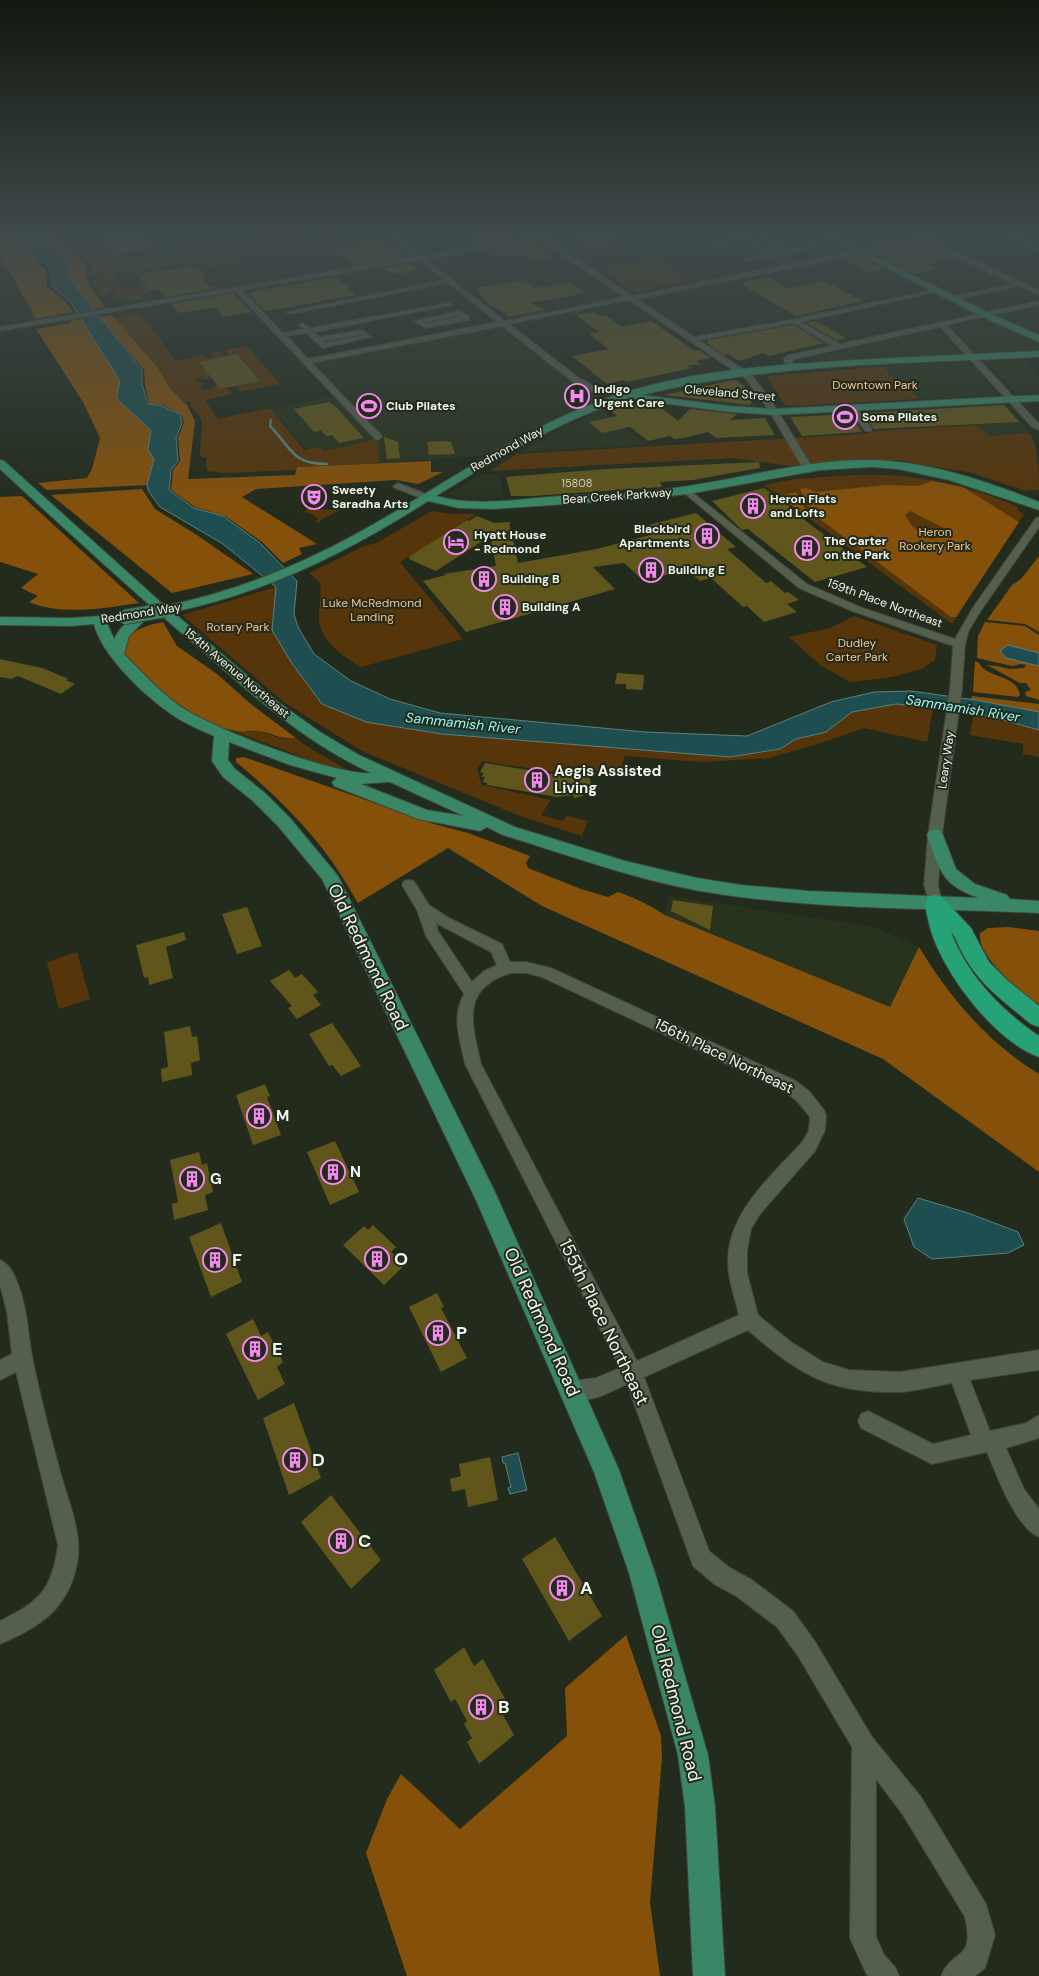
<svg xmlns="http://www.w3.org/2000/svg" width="1039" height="1976" viewBox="0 0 1039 1976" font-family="'DM Sans',sans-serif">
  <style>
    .built { fill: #28331e }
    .green { fill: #57350a }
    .forest { fill: #85510a; fill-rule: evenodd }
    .water { fill: #1e4e4f; stroke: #5d817e }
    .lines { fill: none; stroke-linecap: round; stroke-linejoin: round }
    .stream { stroke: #5d817e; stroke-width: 2.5 }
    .building { fill: #60561c }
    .minor-casing { stroke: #3e4639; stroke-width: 2 }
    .major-casing { stroke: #3e4639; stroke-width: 2 }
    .highway-casing { stroke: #3e4639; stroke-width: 2 }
    .minor { fill: #555f4e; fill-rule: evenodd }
    .major { fill: #398766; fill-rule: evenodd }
    .highway { fill: #27a276; fill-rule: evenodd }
    .major-bridge-casing { stroke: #3e4639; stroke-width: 16; stroke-linecap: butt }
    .major-bridge { stroke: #398766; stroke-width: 14 }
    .labels { text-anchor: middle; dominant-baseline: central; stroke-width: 4; stroke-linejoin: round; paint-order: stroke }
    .far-number-label { font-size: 11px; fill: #cdcfb9 }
    .far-park-label { font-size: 12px; fill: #f9c28a; stroke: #232b1c }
    .far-poi-label { font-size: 12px; font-weight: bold; fill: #f1f7ed; stroke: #232b1c; text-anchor: start }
    .far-street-label { font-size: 12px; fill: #f1f7ed; stroke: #232b1c }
    .far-water-label { font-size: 14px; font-style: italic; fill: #92f8f8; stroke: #232b1c }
    .poi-label { font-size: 15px; font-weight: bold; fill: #f1f7ed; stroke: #232b1c; text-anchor: start }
    .street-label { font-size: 15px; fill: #f1f7ed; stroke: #232b1c }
    .near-street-label { font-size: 18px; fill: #f1f7ed; stroke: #232b1c }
    .near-poi-label { font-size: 18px; font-weight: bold; fill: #f1f7ed; stroke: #232b1c; text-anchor: start }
  </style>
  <rect width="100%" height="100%" fill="#232b1c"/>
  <path class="built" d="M851 237H911L916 239 862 250 841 239Z
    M1039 306V335L998 316Z
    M981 320H988L1039 344V350L974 352 953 327Z
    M505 324 603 401 495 455 321 467 272 409 338 395 307 362Z
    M935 330 941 331 961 354 813 362 809 358Z
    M1020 359 1024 361 1039 376V393L1016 394 989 364 995 360Z
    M965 362 973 366 997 396 918 399 909 389 892 377 883 366Z
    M1004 404 1030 433 990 436 976 425 979 424 965 406Z
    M600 409 647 445 520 452Z
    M479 475 499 474 504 499 468 500 448 494Z
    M669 896 874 927 919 947 890 1007 665 915Z"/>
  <path class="green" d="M63 237H95L104 244 70 246Z
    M270 237H293L292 241 300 246 327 242 322 237H331L339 243 307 248H288L226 260 228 264 208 267V262H181L175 257 183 254 180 253 184 250 213 248Z
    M107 246 117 258 88 263 82 254 92 248Z
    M165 255 170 261 169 265 99 277 91 275 90 265Z
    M655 260 688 279 679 284 657 286 643 292 631 290 601 270Z
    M116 274C115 283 113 293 105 297L100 296 92 281Z
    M140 284 149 285 147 287 149 290 147 294 140 297V298L155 297 131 301 111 298 116 286 136 287 137 285Z
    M138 312 141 313 176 361 203 355 207 359 213 358 209 353 219 351 223 356 229 355 225 350 247 346 280 384 241 392 236 386 260 381 237 354 199 362 212 379H196L198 382 204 383 201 386 204 390 212 388 217 384 220 389 227 388 232 394 205 400 218 419 270 408 304 450 320 447 324 451 377 439 380 463 297 467 296 470 223 473 207 471 206 458 200 456 202 422 199 415 189 405 192 402H185L169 387 158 368 114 317Z
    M890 366 891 367 885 368 892 377H896L903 384H906L905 382 923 387 910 390 919 399 788 406 785 405 766 376Z
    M976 425 990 436 1030 433C1039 448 1039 471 1039 490L1025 491 972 473 898 460H856L790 466 733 458 490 471 517 454 863 434 875 431Z
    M853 475C913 473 962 483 1017 506L1018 510 1024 514 952 624 764 485 795 479Z
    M351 504 356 507 349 505 319 521 321 524 314 521 319 519 307 512 301 513 311 508 312 510 341 509V506Z
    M432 511 450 514H476L400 562 463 639 361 667C344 657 319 640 319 618 319 606 322 596 320 583L309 573 364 546 376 543Z
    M276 587 272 630 322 704 780 749 796 739 826 732 852 712 896 704 933 708 927 742 864 728 824 742 769 758 702 762 625 756 619 775 591 770 552 772 482 761 477 770 482 785 551 800 541 815 563 821 567 816 588 821 582 836 520 816 362 751 285 703 182 615Z
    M854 616 937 645 935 660 922 669 892 677 850 682 820 665 789 637 830 628Z
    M974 712 1039 730V757L1023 754V744L970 735Z
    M259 731 283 739 296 738 308 747 353 773 326 766 236 732Z
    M77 952 90 999 59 1009 47 962Z"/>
  <path class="forest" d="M0 237H9L22 249 28 251 47 272V287L65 301 73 312 36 319 0 255Z
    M43 237H58L84 263 89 285 105 307 91 310 67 274 71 264C63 252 50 249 43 237Z
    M112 315 158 368 169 387 187 405 195 421 188 479 295 475 297 467 431 461V472H443L418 484 396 480 256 489 242 497 317 544 299 548 302 554 283 563 262 542 225 516 195 507 171 490 173 470 180 461 178 438 184 422 181 414 163 405 149 404 145 384 144 370 100 317Z
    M82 319 120 381 117 396 151 430 148 450 154 459 147 485 47 490 38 483 87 478 92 469 100 438 83 402 36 329 71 323 70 321Z
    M932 481 963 487 1019 522 956 617H951L813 514 800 489 807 488 815 492 886 485 918 486ZM910 511 946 529 949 536 931 539 912 526 905 515Z
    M142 489 155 509 197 535 253 574 172 593 51 495Z
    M796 492 811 520 779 496Z
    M22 496 139 603C105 608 62 616 29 602L38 596 21 588 38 574 0 562V497Z
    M1039 556V632L1025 624 987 620 1012 585 1021 579Z
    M163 622 177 646 217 674 252 705 296 738C278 740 274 733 259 731 251 730 243 733 235 731 200 725 144 682 124 653L126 638C138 628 148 625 163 622Z
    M985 622 1025 626 1039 635V653L1007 645V658L1039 666V700L1026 696 1025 692 1031 690 1026 683H1020L987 665 997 666 1009 669 1024 668 1026 665 1021 664 1012 666 977 658 978 636Z
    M975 661C981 663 980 666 984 669 996 678 1017 677 1020 695L1018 697 973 692Z
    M972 696 1039 704V712L971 699Z
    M244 757 434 824 468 833 530 856 526 863 528 868 581 889 608 897 618 892C635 898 650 905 665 915L890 1007 919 947C950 998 988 1043 1039 1074V1172L883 1059 542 906 448 848 358 903C349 888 341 874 331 860 307 826 268 788 236 762V758Z
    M1008 927 1039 931V1005C1021 992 977 957 980 933L988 928Z
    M626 1635 661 1736 662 1757 650 1903 660 1976H407L366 1853 387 1799 401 1774 460 1829 567 1736 565 1688Z"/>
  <path class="water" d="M13 237H42C50 250 62 252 70 264L66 274 142 370V384L148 404 162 406 180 414 182 423 176 438 178 461 171 470 169 490 194 508 223 516 260 543 297 581 294 614 298 627 314 654 351 681 390 699 440 713 645 732 747 736 831 702 874 692 911 691 976 700 1039 712V730L974 712 896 704 852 712 826 732 796 739 780 749 730 757 442 734 366 722 322 704 291 662 272 630 276 587 223 544 160 507 149 492 147 485 154 459 148 450 151 430 119 401 117 396 120 381 70 301 52 286C52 281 53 274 51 270 47 262 21 244 13 237Z
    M1008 645 1039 653V666L1006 658 1000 651Z
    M918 1198 968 1213 1018 1232 1024 1245 1008 1253 932 1259 914 1247 904 1219Z
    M518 1453 527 1490 510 1494 508 1488 511 1487 505 1463H503L502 1457Z"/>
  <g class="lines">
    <path class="stream" d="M271 420 270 426C292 448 291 464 327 464"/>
  </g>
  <path class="building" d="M100 237H146L156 248 115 255Z
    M472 237H519L481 244Z
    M573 237H620V243L589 248Z
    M384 241 403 257 354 265 334 249Z
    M535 243 554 259 538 262 523 253 502 257 490 250Z
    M923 245 951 259 926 264 936 269 914 274 875 254Z
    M861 257 884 269 868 272 845 260Z
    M410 263 419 270 393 275 384 268Z
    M185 265 204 271V284L218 288 166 297 157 289 149 290 136 273 179 269H184Z
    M337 277 356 295 269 311 264 310 250 295 254 291Z
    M767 277 788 288 824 281 863 301 796 316 741 284 746 283 743 282Z
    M524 280 535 288 571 282 586 293 530 303 545 310 508 317 504 312 488 304 476 288Z
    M233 293 252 312 223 317 215 307 179 313 171 304Z
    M594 312 600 316 605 315 622 327 651 321 695 351 699 350 711 358 696 361 701 364 686 366 692 368 626 382 624 380 607 384 572 356 609 349 589 334 599 332 577 315Z
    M816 321 846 338 837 340 806 323Z
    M794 325 824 343 769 356 763 353 740 361 728 354 724 355 707 343 708 340Z
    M237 354 260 381 220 389 199 362Z
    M733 380 738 381 746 388 752 403 749 405 664 395Z
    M329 402 336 407 364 438 339 443 332 435 326 436 321 430 314 432 294 409Z
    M641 402 656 404 678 421 690 409 737 414 730 420 765 418 775 435 716 438 708 432 684 438 674 439 670 436 648 441 630 427 602 433 589 422 617 416 609 410Z
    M1004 405 1019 422 874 429 862 413Z
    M850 414 862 432 802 436 790 417Z
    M384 437 398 442 400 458 387 459Z
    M444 441 451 442 455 454 429 455 427 442Z
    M759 462 760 468 693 480 660 482 662 487 532 496H511L506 477 606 469Z
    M764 488 800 514 798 515 867 567 815 582 748 529 742 530 712 501Z
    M696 513 736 547 727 549 766 583 771 581 785 593 788 592 799 600 787 604 797 612 764 622 747 606 743 607 711 578 700 581 687 569 644 581 624 563 593 567 615 589 466 632 423 581 446 575 443 574 496 566 490 536 436 571 409 559 410 558 408 557 467 520 469 521 477 516 494 523 512 522 509 523 518 563 597 549 650 535 641 527Z
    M0 659 42 668 69 679 66 680 75 684 61 694 18 676 11 679 0 677Z
    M617 673 644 675 643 690 626 689V684H615Z
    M485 763 553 774 587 771 594 791H588V793L583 794V796L574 798 573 795 557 797 487 785V783L483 782 485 777H481L484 773 480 772Z
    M673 900 713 906 710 930 671 911Z
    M247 907 262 946 237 954 222 914Z
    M184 932 186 940 166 947 173 978 149 985 148 977 144 978 136 945Z
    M289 970 295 978 302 974 318 992 313 995 321 1005 297 1019 288 1008 292 1006 270 981Z
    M332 1023 361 1066 341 1076 332 1065 329 1066 309 1034Z
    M190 1026 192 1037 197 1036 200 1060 191 1063 192 1075 162 1082 161 1069 168 1067 164 1032Z
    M265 1084 270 1096 267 1097 281 1135 253 1145 236 1095Z
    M335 1141 359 1192 330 1205 307 1152Z
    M199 1152 202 1165 207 1163 213 1192 205 1195 208 1210 174 1220 172 1204 178 1202 170 1160Z
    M221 1223 242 1282 211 1297 189 1237Z
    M373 1225 396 1247 391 1252 405 1265 384 1285 343 1245 364 1226 368 1230Z
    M437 1293 444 1307 441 1308 467 1358 441 1372 409 1307Z
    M253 1319 261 1336 268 1332 283 1362 277 1367 285 1384 258 1400 226 1334Z
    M294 1403 321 1478 289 1495 263 1418Z
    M490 1457 498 1500 468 1507 465 1489 452 1492 450 1479 461 1476 459 1464Z
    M331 1495 381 1560 351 1589 301 1522Z
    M555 1537 602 1616 569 1641 522 1559Z
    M464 1647 474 1666 483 1659 508 1704 500 1710 514 1735 479 1764 467 1742 472 1738 464 1724 467 1721 455 1699 451 1702 434 1670Z"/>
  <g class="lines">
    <defs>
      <path id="minor" d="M390 237H397L421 256 531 237H546L632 296 922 237H941L931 240 1039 290V295L1019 286 950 301V297L1013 284 923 242 637 299 694 337 790 320 937 289 941 291 801 322 840 344 1039 301V305L947 325 1039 424V430L1032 427 940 327 795 359 792 361 796 367 792 369 784 362V358L789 355 832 346 794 323 699 340 752 375 776 408 814 470 809 473 804 470 768 409 746 379 629 300 509 324 579 378 596 387 632 394V398L629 399 591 391 573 382 502 326 312 363 381 435 382 437 378 440 375 439 235 291 0 331V327L414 257ZM539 240 624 297 505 321 425 259ZM418 260 444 280 286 312 290 314 448 283 497 322 308 359 287 336 306 333 323 348 371 337 362 330 319 337 314 332 453 305 449 303 310 328 303 323 299 325 303 329 283 333 242 290ZM360 335 361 336 325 343 323 341Z
        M738 237C755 237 765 253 783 250L760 237H768L790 249 816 244 819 246 791 254 747 261 744 259 745 258 767 253 744 241 715 246 712 244Z
        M1006 237H1015L1039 248V252Z
        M459 311 469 316V320L425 328 415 321ZM458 316 460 317 427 323 425 322Z
        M849 406H855L872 429 871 431H865L848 408Z
        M398 483 429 495 431 497 426 500 423 499 395 488 393 486Z
        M687 488 807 584 860 607 955 639 972 609 1036 518 1039 517V527L982 609 969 630 965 644 962 689 942 835 938 885 942 902 940 906H930L924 885 928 835 950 689 953 646 852 611 799 588 684 493 682 491Z
        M409 880 414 881 429 905 449 918 502 944 510 962H526L551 968 796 1081 809 1091 824 1110 826 1115 825 1130 815 1151 760 1214 751 1229 747 1251V1273L758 1315 791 1342 823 1362 849 1370 900 1372 1039 1350V1370L970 1380 990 1431 1026 1423 1039 1415V1438L1006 1448 1024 1489 1039 1509V1537C1015 1527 997 1475 987 1452L932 1464 861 1428 858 1421 861 1414 868 1411 933 1444 971 1435 952 1383C935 1386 917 1391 899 1392 830 1394 798 1374 748 1330L644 1377 709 1551 730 1568 752 1580 793 1611 814 1640 872 1737 921 1797 986 1904 995 1935 985 1968 975 1976H941C953 1947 975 1963 965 1917L903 1815 876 1779V1937L884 1955 895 1967 899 1976H868L866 1973 850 1938 852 1747 798 1656 777 1627 736 1596 714 1584 693 1566 627 1384C609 1393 585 1406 565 1398L562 1391 565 1384 572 1381 596 1378 620 1368 465 1064C460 1039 451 1018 464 994L426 936 417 910 402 885 404 881ZM436 923 491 952 497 965 484 971 472 982 438 931ZM511 973H526L542 977 784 1091 797 1101 810 1117 809 1130 803 1141C770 1178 720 1218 729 1274 731 1288 736 1302 739 1315L637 1361 481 1064C472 1023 460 989 511 973Z
        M0 1260C11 1265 15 1276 19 1287 28 1311 28 1337 33 1361 41 1400 51 1438 61 1475 69 1503 83 1535 77 1564 68 1609 40 1627 0 1644V1621C40 1601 52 1590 58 1545L16 1372 0 1380V1360L12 1354 7 1312 0 1285Z"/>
      <path id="major" d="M825 237H836L995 316 1039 335V342L989 320Z
        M1039 351V357C907 364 771 363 642 395L730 406 774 409 1039 395V401L774 415 730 412 637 400 632 397C561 420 499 457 436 496 477 507 519 499 560 496 603 494 646 493 688 486 749 477 809 459 871 460 928 461 986 481 1039 502V510L949 480 898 469 872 467 820 470 688 494 640 499 493 509 459 508 428 501C348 552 266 593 173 612L278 702 320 732 359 755 515 827 625 861 697 878 741 885 809 891 979 898C941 885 939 869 927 835L929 831 935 829 941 831 943 835 956 869 975 884 1007 895 1010 899 1039 901V913C926 908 811 910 700 891 633 879 568 855 503 835L487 827 480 831 418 819 334 786 332 782 337 778 290 765 229 742 228 760 235 769 265 793 290 818 338 876 494 1190 619 1470 655 1573 708 1755 715 1807 725 1976H693L685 1807 678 1755 629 1573 594 1472 476 1200 322 879 278 826 253 801 223 777 212 761 214 736C198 729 181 722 167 711 142 693 101 654 94 624L71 626 0 625V617L71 618 130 614 132 617 130 620 107 623 114 639 120 629 131 619H141L143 622 129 636 124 654C141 671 158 690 177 704 207 727 336 776 371 773 306 743 253 696 200 649 132 591 66 530 0 469V460L4 461 165 606C233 592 296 567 356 534 435 491 507 437 592 404 670 373 756 366 839 361 906 357 972 354 1039 351ZM388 782H390L464 816 427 810 361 784Z"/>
      <path id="highway" d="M935 895 942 897 971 928 989 962 1007 980 1039 1006V1027L1031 1024C998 997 971 978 955 937L951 932C967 975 1002 1011 1039 1036V1057C994 1042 936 965 928 919 926 911 924 904 928 897Z"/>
    </defs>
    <use href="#minor" class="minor-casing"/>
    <use href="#major" class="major-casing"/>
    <use href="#highway" class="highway-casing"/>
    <use href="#minor" class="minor"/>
    <use href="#major" class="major"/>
    <use href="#highway" class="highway"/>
    <defs>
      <path id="major-bridge" d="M125 617 165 610"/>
    </defs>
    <use href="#major-bridge" class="major-bridge-casing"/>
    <use href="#major-bridge" class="major-bridge"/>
  </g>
  <linearGradient id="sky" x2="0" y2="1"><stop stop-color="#13180f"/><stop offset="0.46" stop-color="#3f4a4b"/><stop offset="1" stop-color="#3f4a4b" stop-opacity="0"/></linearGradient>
  <rect width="1039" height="514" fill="url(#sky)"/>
  <defs>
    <symbol id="hospital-ring" viewBox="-11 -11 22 22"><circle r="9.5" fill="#232b1c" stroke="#f589ef" stroke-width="1.5"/><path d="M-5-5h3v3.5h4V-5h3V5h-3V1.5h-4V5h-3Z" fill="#f589ef"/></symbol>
    <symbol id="stadium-ring" viewBox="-11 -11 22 22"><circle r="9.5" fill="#232b1c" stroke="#f589ef" stroke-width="1.5"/><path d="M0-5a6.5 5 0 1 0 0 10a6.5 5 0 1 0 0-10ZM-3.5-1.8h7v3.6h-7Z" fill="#f589ef"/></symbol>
    <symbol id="theatre-ring" viewBox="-11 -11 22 22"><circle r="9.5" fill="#232b1c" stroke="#f589ef" stroke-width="1.5"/><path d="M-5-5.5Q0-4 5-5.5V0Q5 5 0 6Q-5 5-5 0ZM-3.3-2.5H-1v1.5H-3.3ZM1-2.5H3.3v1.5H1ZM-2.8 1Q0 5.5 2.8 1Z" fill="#f589ef"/></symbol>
    <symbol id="building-ring" viewBox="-11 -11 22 22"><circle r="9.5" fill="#232b1c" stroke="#f589ef" stroke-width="1.5"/><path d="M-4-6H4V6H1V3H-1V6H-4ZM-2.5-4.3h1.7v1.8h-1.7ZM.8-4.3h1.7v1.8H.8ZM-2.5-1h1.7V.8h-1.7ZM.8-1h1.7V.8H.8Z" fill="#f589ef"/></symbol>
    <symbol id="hotel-ring" viewBox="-11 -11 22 22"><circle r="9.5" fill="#232b1c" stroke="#f589ef" stroke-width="1.5"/><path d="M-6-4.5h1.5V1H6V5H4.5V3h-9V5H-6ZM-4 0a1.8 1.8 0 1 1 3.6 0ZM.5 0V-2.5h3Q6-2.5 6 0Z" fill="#f589ef"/></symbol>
  </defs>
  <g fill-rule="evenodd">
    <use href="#hospital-ring" x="563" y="382" width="28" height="28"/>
    <use href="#stadium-ring" x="355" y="392" width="28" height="28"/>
    <use href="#stadium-ring" x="831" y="403" width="28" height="28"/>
    <use href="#theatre-ring" x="300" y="483" width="28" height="28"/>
    <use href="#building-ring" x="739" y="492" width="28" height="28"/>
    <use href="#building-ring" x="693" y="522" width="28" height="28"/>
    <use href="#hotel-ring" x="442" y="528" width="28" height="28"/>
    <use href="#building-ring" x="793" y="534" width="28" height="28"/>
    <use href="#building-ring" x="637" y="556" width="28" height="28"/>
    <use href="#building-ring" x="470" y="565" width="28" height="28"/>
    <use href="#building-ring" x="491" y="593" width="28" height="28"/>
    <use href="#building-ring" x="523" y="766" width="28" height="28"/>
    <use href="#building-ring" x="245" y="1102" width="28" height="28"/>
    <use href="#building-ring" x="319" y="1158" width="28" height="28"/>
    <use href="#building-ring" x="178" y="1165" width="28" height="28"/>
    <use href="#building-ring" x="363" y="1245" width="28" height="28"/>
    <use href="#building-ring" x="201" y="1246" width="28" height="28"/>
    <use href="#building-ring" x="424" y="1319" width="28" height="28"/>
    <use href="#building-ring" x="241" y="1335" width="28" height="28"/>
    <use href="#building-ring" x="281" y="1446" width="28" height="28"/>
    <use href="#building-ring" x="327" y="1527" width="28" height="28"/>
    <use href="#building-ring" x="548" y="1574" width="28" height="28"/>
    <use href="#building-ring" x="467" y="1693" width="28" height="28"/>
  </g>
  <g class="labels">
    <g class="far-number-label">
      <text x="577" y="483">15808</text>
    </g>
    <g class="far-park-label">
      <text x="875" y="385">Downtown Park</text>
      <text x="935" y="532">Heron<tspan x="935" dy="14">Rookery Park</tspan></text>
      <text x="372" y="603">Luke McRedmond<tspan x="372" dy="14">Landing</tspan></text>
      <text x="238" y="627">Rotary Park</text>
      <text x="857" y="643">Dudley<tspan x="857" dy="14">Carter Park</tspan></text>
    </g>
    <g class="far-poi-label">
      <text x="594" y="389">Indigo<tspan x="594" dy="14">Urgent Care</tspan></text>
      <text x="386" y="406">Club Pilates</text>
      <text x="862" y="417">Soma Pilates</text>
      <text x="332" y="490">Sweety<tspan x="332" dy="14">Saradha Arts</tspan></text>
      <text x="770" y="499">Heron Flats<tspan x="770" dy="14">and Lofts</tspan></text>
      <text x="690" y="529" text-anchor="end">Blackbird<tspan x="690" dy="14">Apartments</tspan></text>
      <text x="474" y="535">Hyatt House<tspan x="474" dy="14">- Redmond</tspan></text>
      <text x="824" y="541">The Carter<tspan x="824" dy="14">on the Park</tspan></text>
      <text x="668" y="570">Building E</text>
      <text x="502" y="579">Building B</text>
      <text x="522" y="607">Building A</text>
    </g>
    <g class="far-street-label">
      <text transform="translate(730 393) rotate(5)">Cleveland Street</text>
      <text transform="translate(507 449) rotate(-29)">Redmond Way</text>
      <text transform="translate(617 496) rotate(-4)">Bear Creek Parkway</text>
      <text transform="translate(885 603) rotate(20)">159th Place Northeast</text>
      <text transform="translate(141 613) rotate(-9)">Redmond Way</text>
      <text transform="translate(237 673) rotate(40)">154th Avenue Northeast</text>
      <text transform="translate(946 760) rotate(-82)">Leary Way</text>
    </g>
    <g class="far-water-label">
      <text transform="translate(963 708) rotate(9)">Sammamish River</text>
      <text transform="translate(463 723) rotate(6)">Sammamish River</text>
    </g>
    <g class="poi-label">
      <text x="554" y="771">Aegis Assisted<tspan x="554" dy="17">Living</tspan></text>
      <text x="276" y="1116">M</text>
      <text x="350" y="1172">N</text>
      <text x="210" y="1179">G</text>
    </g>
    <g class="street-label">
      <text transform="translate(724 1056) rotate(26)">156th Place Northeast</text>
    </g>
    <g class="near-street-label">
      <text transform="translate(368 957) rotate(64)">Old Redmond Road</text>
      <text transform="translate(542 1322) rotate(66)">Old Redmond Road</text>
      <text transform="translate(604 1322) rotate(64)">155th Place Northeast</text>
      <text transform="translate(676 1703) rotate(76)">Old Redmond Road</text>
    </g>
    <g class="near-poi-label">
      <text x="394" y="1259">O</text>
      <text x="232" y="1260">F</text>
      <text x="456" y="1333">P</text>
      <text x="272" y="1349">E</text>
      <text x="312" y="1460">D</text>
      <text x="358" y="1541">C</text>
      <text x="580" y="1588">A</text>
      <text x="498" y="1707">B</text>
    </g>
  </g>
</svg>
